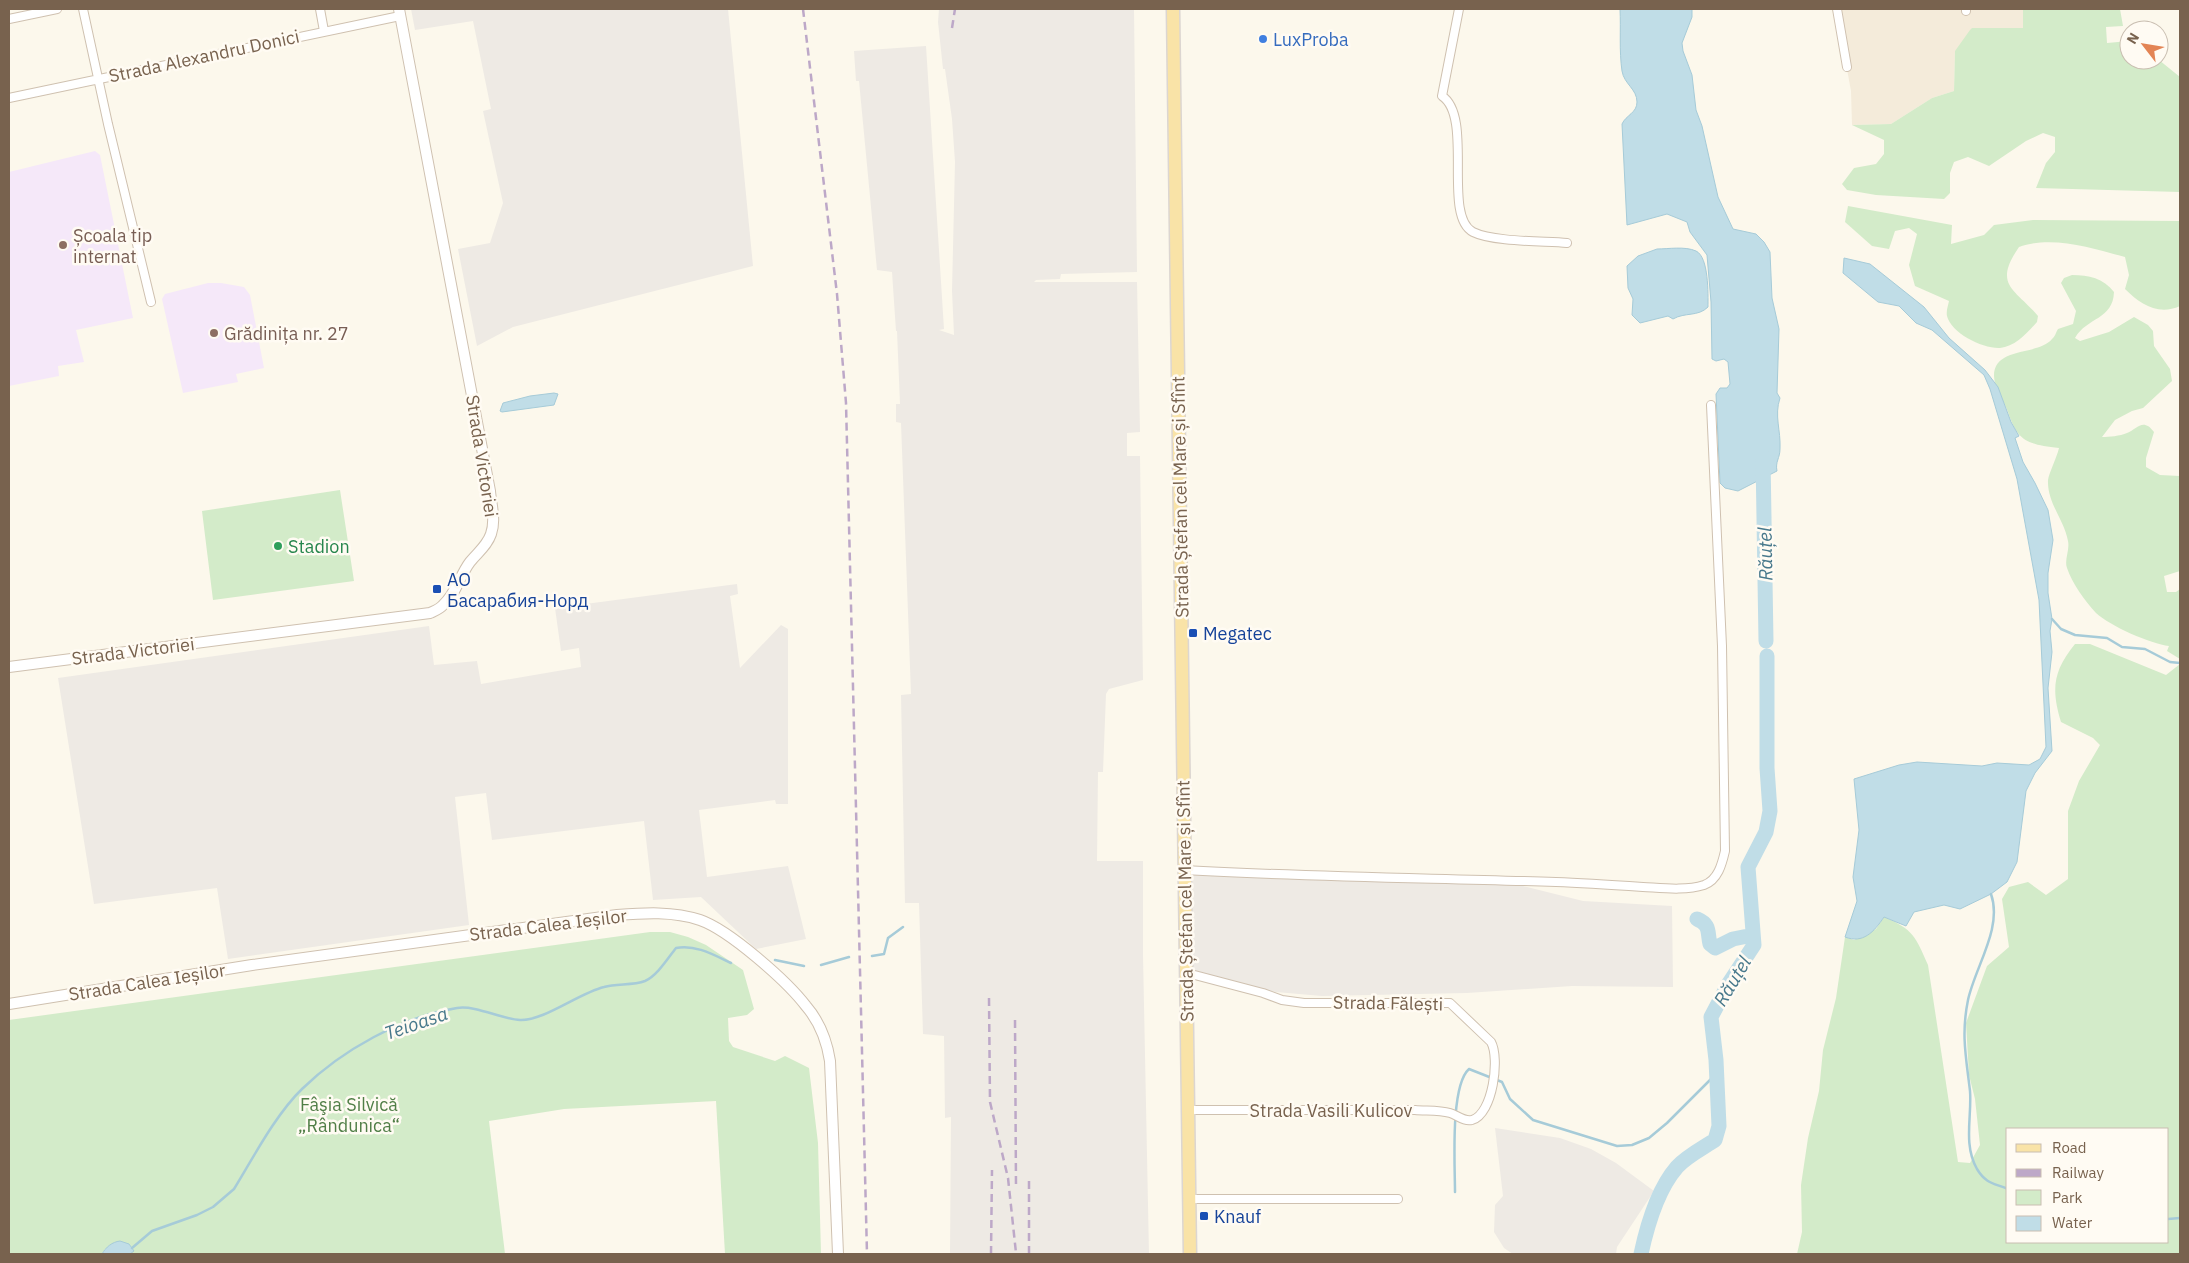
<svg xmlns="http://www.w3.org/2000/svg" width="2189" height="1263" viewBox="0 0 2189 1263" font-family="'IBM Plex Sans',sans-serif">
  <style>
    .residential { fill: #f4ebda }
    .industrial { fill: #eeeae4 }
    .education { fill: #f5e8f9 }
    .green { fill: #d3ebc9; fill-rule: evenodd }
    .water { fill: #c0dde7; stroke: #a6cbd8 }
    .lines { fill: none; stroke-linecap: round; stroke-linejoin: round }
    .stream { stroke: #a6cbd8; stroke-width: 2.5 }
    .river { stroke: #c0dde7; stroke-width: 15 }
    .minor-casing { stroke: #cfc1b0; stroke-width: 10 }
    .tertiary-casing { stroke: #cfc1b0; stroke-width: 12 }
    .primary-casing { stroke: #dcd6d1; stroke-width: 15 }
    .minor { stroke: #fff; stroke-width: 8 }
    .tertiary { stroke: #fff; stroke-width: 10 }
    .primary { stroke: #f9e3a7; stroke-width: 12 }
    .rail { stroke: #bda8c8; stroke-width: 2.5; stroke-dasharray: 8 5; stroke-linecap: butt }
    .shop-dot { fill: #3f7fe0; stroke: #fffbf3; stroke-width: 2 }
    .education-dot { fill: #8d6e63; stroke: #fffbf3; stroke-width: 2 }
    .leisure-dot { fill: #2e9e5b; stroke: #fffbf3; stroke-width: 2 }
    .transit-dot { fill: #1a4fb4; stroke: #fffbf3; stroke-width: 2 }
    .labels { text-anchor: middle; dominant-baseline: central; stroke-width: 5; stroke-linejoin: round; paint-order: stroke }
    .shop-label { font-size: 18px; fill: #366cbe; stroke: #fffbf3; text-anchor: start }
    .street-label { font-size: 18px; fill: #78624e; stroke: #fffbf3 }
    .education-label { font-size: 18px; fill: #785e54; stroke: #fffbf3; text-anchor: start }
    .leisure-label { font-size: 18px; fill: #27864d; stroke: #fffbf3; text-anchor: start }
    .transit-label { font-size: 18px; fill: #164399; stroke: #fffbf3; text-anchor: start }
    .park-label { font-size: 18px; fill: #507e46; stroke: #fffbf3 }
    .water-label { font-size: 19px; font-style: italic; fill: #47788b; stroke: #fffbf3 }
  </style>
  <rect width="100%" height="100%" fill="#fcf8ec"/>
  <path class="residential" d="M1836 9H2023V28L1955 51 1954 91 1932 98 1891 124 1852 125 1851 91Z"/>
  <path class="industrial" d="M411 9H728L753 266 513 327 477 346 458 249 490 243 503 203 483 111 491 109 473 21 415 30Z
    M939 9H1134L1137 272 1061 274 1060 279 1036 280 1034 282H1137L1140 432 1127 433V456H1140L1143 680 1109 689 1106 694 1103 772H1098L1097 861H1143V955L1149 1254H950L951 1117 945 1118 944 1036 923 1034 919 903H905L901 695 911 694 901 423 896 422V404H900L897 331H896L892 272 877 270 859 81H856L854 51 926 46 944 329 939 330 954 335 952 291 955 162 952 119 945 69H943L938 22Z
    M737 584 738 594 730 596 740 668 781 625 788 629V804H776L775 800 699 810 707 877 788 866 806 939 756 949 701 897 653 900 644 821 492 840 486 793 455 797 469 925 228 959 217 888 94 904 58 678 429 626 434 665 477 661 481 684 581 667 579 648 561 651 555 608Z
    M1184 870 1503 881 1583 901 1672 906 1673 987 1572 986 1467 993 1322 996 1276 992 1187 973Z
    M1495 1128 1560 1138 1591 1149 1616 1163 1654 1191 1617 1247 1616 1254H1513L1504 1248 1494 1232 1495 1205 1503 1196Z"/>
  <path class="education" d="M95 151 100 155 133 318 76 330 84 362 58 366 59 376 9 386V172Z
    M208 283H221L244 287 250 295 264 368 236 374 238 382 183 393 162 299 165 294Z"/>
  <path class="green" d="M2023 9H2120L2123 26 2106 27 2107 43 2129 41V60H2159L2180 77V192L2036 188 2046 163 2055 152V137L2043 133 2026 141 1989 166 1968 157 1954 162 1950 173V193L1944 199 1876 195 1847 190 1842 184 1854 168 1876 164 1884 154V140L1852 125 1891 124 1932 98 1954 91 1955 51 1970 30 1972 28H2023Z
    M1848 206 1952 225 1951 244 1984 235 1994 225 2033 220 2180 221V306C2158 316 2140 304 2125 289L2129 275 2125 257C2092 248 2052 235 2019 247 1992 286 2016 289 2038 316L2037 322C2028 332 2015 347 2000 348 1983 349 1951 333 1947 316 1946 311 1948 306 1949 301L1915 286 1909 265 1917 234 1909 228 1895 231 1889 249 1872 246 1845 222Z
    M2072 275C2089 275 2103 278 2114 292 2113 320 2087 317 2075 338L2080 341 2109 332 2134 317 2148 325 2153 331 2154 346 2170 369 2172 381 2143 408 2132 411 2115 420 2102 437C2109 437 2120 436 2127 433 2137 429 2143 417 2154 432L2146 458V467L2160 475 2180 476V571L2164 576 2167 592H2176L2180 589V659L2167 651 2169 646C2151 644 2110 626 2096 613 2085 601 2072 583 2067 568 2064 560 2070 550 2068 541 2064 519 2047 503 2048 480 2049 473 2057 457 2059 448 2029 444 2018 443 2008 412 2004 401 1994 387 1994 376 1994 346 2038 356 2052 339 2055 337 2056 332 2058 329L2073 324 2076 311 2061 283 2064 278Z
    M340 490 354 581 213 600 202 511Z
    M2075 644H2090L2166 675 2180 664V1254H1797L1802 1232 1801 1185 1808 1138 1819 1091 1823 1050 1836 998 1845 937 1854 940 1876 929 1884 917C1913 929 1916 937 1928 965L1958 1162 1970 1163 1980 1145 1975 1099 1969 1075 1966 1023 1987 966 2009 947 2002 899 2009 887 2028 882 2046 895 2068 879V811L2079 781 2100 745 2093 738 2061 722C2051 689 2053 671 2075 644ZM2008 1129H2168V1242H2008Z
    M650 932H670L688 937 706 945 743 970 754 1009 747 1015 728 1018 729 1041 733 1047 775 1061 785 1056 809 1068 818 1143 821 1254H725L716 1101 564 1109 489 1121 505 1254H130L133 1251 129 1244 105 1249 102 1254H9V1020Z"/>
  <path class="water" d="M1620 9H1692V17L1682 43 1683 51 1692 75 1696 110 1702 126 1718 197 1733 229 1756 234 1764 242 1770 252 1772 298 1779 329 1777 393 1780 398C1774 416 1781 430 1780 449 1780 458 1775 462 1777 471L1738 491 1725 488 1720 483 1716 394 1720 388H1727L1730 384 1728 362 1724 359 1716 361 1712 359 1711 302 1707 255 1690 232 1687 222 1667 214 1627 225 1622 124C1626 115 1637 113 1637 102 1637 89 1624 84 1622 71 1619 51 1621 29 1620 9Z
    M1657 249C1668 249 1685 246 1696 251 1709 257 1708 294 1708 307 1698 317 1685 312 1673 319L1668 316 1640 323 1632 315 1633 299 1628 288 1627 266 1638 256Z
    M1844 258 1870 264 1924 307 1949 338 1985 370 1998 387 2011 422 2019 436 2015 438 2023 462 2035 483 2048 510 2053 540 2048 573V593L2052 619 2050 631 2052 652 2048 688 2052 751 2035 773 2026 791 2017 862 2007 882 1991 894 1960 909 1944 905 1914 912 1906 926 1884 917C1874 932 1863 944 1845 937L1857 901 1853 877 1859 830 1854 779 1899 765 1917 762 1982 766 1997 763 2029 765 2040 759 2046 747 2039 600 2017 479 1990 389 1984 375 1932 330 1916 323 1899 306 1878 302 1843 273Z
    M554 393 558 394 554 405 502 412 500 411 503 403 530 396Z
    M120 1241 129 1244 134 1251 130 1254H102C106 1247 112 1242 120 1241Z"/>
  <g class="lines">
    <path class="stream" d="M2052 619 2061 629 2075 635 2107 638 2122 647 2145 649 2170 662 2180 663
      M1991 894C2003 928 1975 967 1968 1000 1961 1034 1966 1057 1970 1091 1972 1117 1963 1144 1977 1169 1986 1184 1994 1183 2008 1189
      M872 956 884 954 888 938 903 927
      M775 960 804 966
      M821 965 849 957
      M1455 1192C1455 1165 1450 1086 1469 1069L1502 1082 1510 1099 1533 1120 1617 1146 1632 1145 1649 1138 1667 1123 1716 1074
      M2168 1219 2180 1218
      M132 1248 152 1231 197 1215 213 1207 234 1189C253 1158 276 1114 302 1089 342 1050 401 1017 457 1008 476 1005 501 1019 520 1020 544 1021 579 993 604 987 617 983 632 986 645 981 657 976 668 958 676 948 695 944 714 955 731 963"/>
    <path class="river" d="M1763 457 1766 641
      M1697 919C1711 925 1707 932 1710 944L1715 948 1733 939 1753 935
      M1641 1254C1647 1226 1657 1190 1677 1167 1687 1156 1703 1148 1715 1140L1719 1126 1716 1060 1711 1017 1729 983 1754 945 1748 867 1766 832 1770 811 1767 768V656"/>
    <defs>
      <path id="minor" d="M83 9 108 124 151 302
        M320 9 324 31
        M1459 9 1442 96C1474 117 1442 216 1473 232 1493 242 1543 241 1567 243
        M1837 9 1847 67
        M1966 9V11
        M9 19 57 9
        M9 98 400 16
        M1184 870C1308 877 1432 878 1556 882 1585 883 1614 885 1643 887 1662 888 1685 891 1704 885 1718 880 1722 864 1725 851L1722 646 1711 405
        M1187 973 1263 993 1282 1000 1304 1003H1450L1491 1042C1500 1058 1493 1114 1472 1120 1464 1122 1457 1115 1450 1113 1439 1110 1426 1111 1415 1110H1188
        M1189 1199H1398"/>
      <path id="tertiary" d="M9 667 430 613C434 611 440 609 443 605 456 594 460 575 470 562 478 552 487 546 491 534 496 520 491 504 490 491L399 9
        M9 1004 252 965 617 915C644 913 673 911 700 920 729 930 787 981 806 1006 819 1021 827 1042 830 1061L838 1254"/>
      <path id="primary" d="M1173 9 1190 1254"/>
    </defs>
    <use href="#minor" class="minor-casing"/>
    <use href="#tertiary" class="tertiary-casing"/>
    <use href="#primary" class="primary-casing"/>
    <use href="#minor" class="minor"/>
    <use href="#tertiary" class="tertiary"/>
    <use href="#primary" class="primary"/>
    <path class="rail" d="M803 9 837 294 846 403 867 1254
      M952 28 955 9
      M989 998 990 1102 1008 1178 1016 1253
      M1015 1020 1016 1189
      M1029 1181V1254
      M991 1254 992 1170"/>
  </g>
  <circle class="shop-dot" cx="1263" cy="39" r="5"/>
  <g class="education-dot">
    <circle cx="63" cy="245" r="5"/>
    <circle cx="214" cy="333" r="5"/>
  </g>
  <circle class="leisure-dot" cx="278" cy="546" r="5"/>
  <g class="transit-dot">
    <rect x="432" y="584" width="10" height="10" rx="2.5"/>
    <rect x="1188" y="628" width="10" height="10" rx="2.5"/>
    <rect x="1199" y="1211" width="10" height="10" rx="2.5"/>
  </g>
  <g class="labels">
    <g class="shop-label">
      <text x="1273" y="39">LuxProba</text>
    </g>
    <g class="street-label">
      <text transform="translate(204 56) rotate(-12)">Strada Alexandru Donici</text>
      <text transform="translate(482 456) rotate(81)">Strada Victoriei</text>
      <text transform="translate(1180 497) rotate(-91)">Strada Ștefan cel Mare și Sfînt</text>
      <text transform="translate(133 651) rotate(-7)">Strada Victoriei</text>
      <text transform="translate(1185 901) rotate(-91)">Strada Ștefan cel Mare și Sfînt</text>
      <text transform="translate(548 925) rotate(-7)">Strada Calea Ieșilor</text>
      <text transform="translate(147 982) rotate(-9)">Strada Calea Ieșilor</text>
      <text transform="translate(1388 1003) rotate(1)">Strada Fălești</text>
      <text x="1331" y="1110">Strada Vasili Kulicov</text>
    </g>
    <g class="education-label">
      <text x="73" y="235">Școala tip<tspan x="73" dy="21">internat</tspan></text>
      <text x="224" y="333">Grădinița nr. 27</text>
    </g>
    <g class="leisure-label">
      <text x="288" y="546">Stadion</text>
    </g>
    <g class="transit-label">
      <text x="447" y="579">АО<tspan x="447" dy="21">Басарабия-Норд</tspan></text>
      <text x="1203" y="633">Megatec</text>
      <text x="1214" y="1216">Knauf</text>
    </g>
    <g class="park-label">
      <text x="349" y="1104">Fâşia Silvică<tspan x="349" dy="21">„Rândunica“</tspan></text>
    </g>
    <g class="water-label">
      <text transform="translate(1765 554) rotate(-91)">Răuțel</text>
      <text transform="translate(1732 981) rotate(-59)">Răuțel</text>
      <text transform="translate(416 1023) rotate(-19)">Teioasa</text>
    </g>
  </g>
  <rect width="2189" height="1263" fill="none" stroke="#78624e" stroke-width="20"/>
  <rect x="2006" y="1128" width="162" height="115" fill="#fffbf3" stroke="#c9beb1"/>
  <rect x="2016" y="1144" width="25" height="8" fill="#f9e3a7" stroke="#c9beb1"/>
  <text x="2052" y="1153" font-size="15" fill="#78624e">Road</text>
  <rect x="2016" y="1169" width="25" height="8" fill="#bda8c8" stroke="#c9beb1"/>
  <text x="2052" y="1178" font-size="15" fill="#78624e">Railway</text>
  <rect x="2016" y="1190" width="25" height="15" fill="#d3ebc9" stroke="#c9beb1"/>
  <text x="2052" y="1203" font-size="15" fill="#78624e">Park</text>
  <rect x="2016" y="1216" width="25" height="15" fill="#c0dde7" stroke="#c9beb1"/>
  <text x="2052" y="1228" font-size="15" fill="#78624e">Water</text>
  <g transform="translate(2144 45) rotate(301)"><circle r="24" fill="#fffbf3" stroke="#c9beb1"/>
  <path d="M0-4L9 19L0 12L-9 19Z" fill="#e38454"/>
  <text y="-8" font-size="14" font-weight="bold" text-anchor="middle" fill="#78624e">N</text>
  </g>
</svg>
